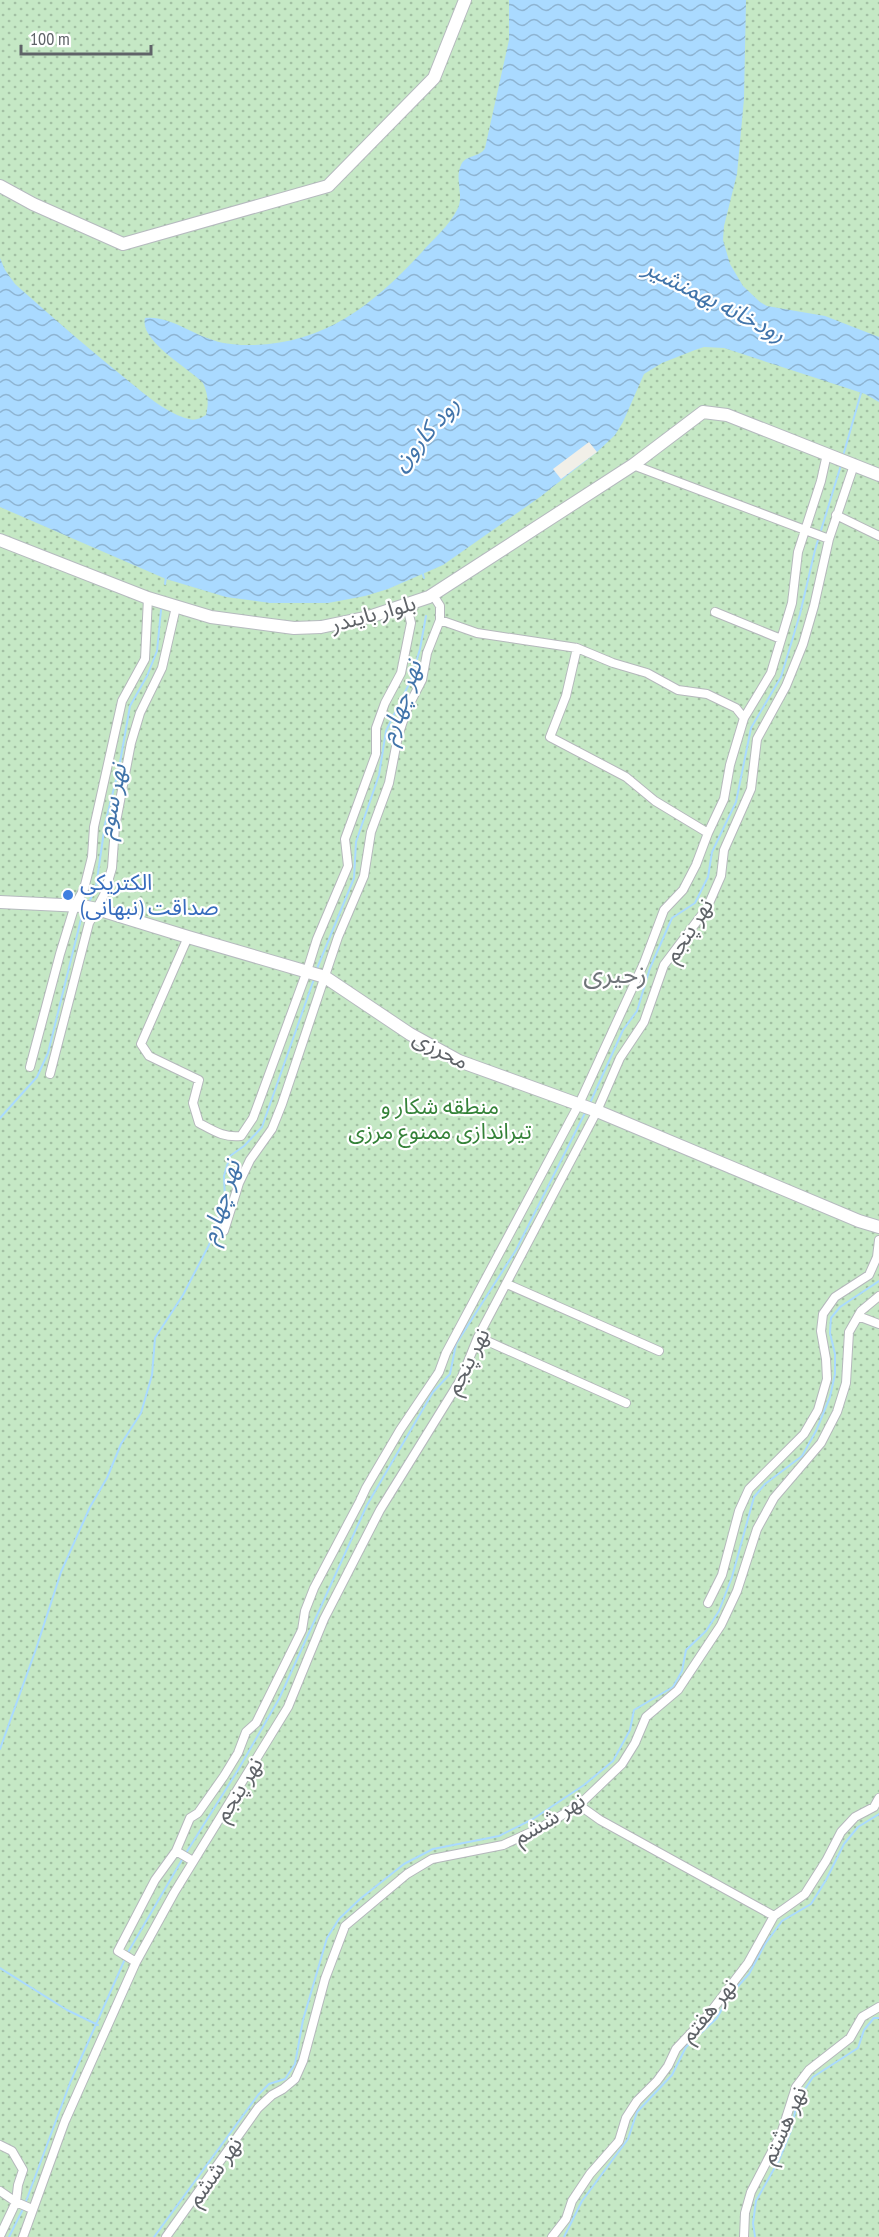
<svg xmlns="http://www.w3.org/2000/svg" width="879" height="2237" viewBox="0 0 879 2237" font-family="'PT Sans Narrow','Noto Sans Arabic',sans-serif">
  <style>
    .park { fill: url(#park-dots) }
    .water { fill: url(#water-waves) }
    .pier { fill: #f1efe8 }
    .lines { fill: none; stroke-linecap: round; stroke-linejoin: round }
    .stream { stroke: #aadaff; stroke-width: 2 }
    .street-casing { stroke: #b5b8bc; stroke-width: 10 }
    .secondary-casing { stroke: #b6babf; stroke-width: 14 }
    .street { stroke: #fff; stroke-width: 8 }
    .secondary { stroke: #fff; stroke-width: 12 }
    .shop-dot { fill: #3f7fe0; stroke: #fff; stroke-width: 2 }
    .labels { text-anchor: middle; dominant-baseline: central; stroke-width: 4.5; stroke-linejoin: round; paint-order: stroke }
    .street-label { font-size: 22px; fill: #5f6368; stroke: #fff }
    .shop-label { font-size: 22px; fill: #366cbe; stroke: #fff; text-anchor: start }
    .park-label { font-size: 22px; fill: #348238; stroke: #fff }
    .water-label { font-size: 24px; font-style: italic; fill: #4174aa; stroke: #fff }
    .quarter-label { font-size: 26px; fill: #70757a; stroke: #fff }
  </style>
  <defs>
    <pattern id="park-dots" width="8" height="8" patternUnits="userSpaceOnUse" patternTransform="scale(1.5)"><rect width="8" height="8" fill="#c5e8c5"/><path d="M2 2h.1M6 6h.1" fill="none" stroke="#a3c0a4" stroke-width="1.8" stroke-linecap="round"/></pattern>
    <pattern id="water-waves" width="16" height="10" patternUnits="userSpaceOnUse" patternTransform="scale(1.5)"><rect width="16" height="10" fill="#aadaff"/><path d="M0 5q4-4 8 0t8 0" fill="none" stroke="#8eb4d2"/></pattern>
  </defs>
  <rect width="100%" height="100%" fill="#f1efe8"/>
  <path class="park" d="M0 0H879V2237H0Z"/>
  <path class="water" d="M509 0H746L744 99 737 174 724 226 723 240 730 264 743 286 760 302 767 306 825 316 879 337V402L865 394 724 348 704 347 695 350 662 363 644 374 623 422 615 435 597 452 540 497 443 565 388 589 365 596 328 603H270L226 597 166 579 0 507V258L5 270 15 284C53 318 91 351 131 383 147 396 168 414 189 419 195 421 201 418 206 415 209 403 208 394 203 383 189 368 139 341 145 318 167 315 189 332 210 339 219 343 231 344 241 345 321 347 370 308 422 252 433 239 449 226 457 210 465 196 454 180 461 165 466 154 480 158 485 148L509 40Z"/>
  <path class="pier" d="M589 442 597 452 561 479 553 469Z"/>
  <g class="lines">
    <path class="stream" d="M843 456 861 393
      M422 571 424 578
      M165 584 166 577
      M89 902 96 887 105 824 119 768 130 706 147 676 157 651 161 610
      M316 971 354 878 356 842 379 775 386 731 410 682 420 649 426 616
      M590 1103 623 1030 637 1011 650 968 672 918 695 903 708 877 712 852 736 802 751 728 781 677 800 614 815 550 841 465
      M0 1118 37 1077 48 1053 81 919 85 910
      M0 1749 36 1649 61 1572 90 1507 107 1478 121 1444 141 1413 152 1375 155 1338 183 1295 209 1245 225 1198 224 1176 230 1156 244 1146 262 1127 314 979
      M186 1853 238 1770 279 1699 367 1505 433 1392 450 1374 456 1344 516 1250 586 1111
      M127 1954 183 1858
      M0 1968 67 2010 98 2025
      M25 2204 70 2083 125 1959
      M9 2237 23 2209
      M154 2237 258 2095 269 2084 285 2079 295 2064 303 2020 327 1938 339 1919 360 1899 404 1864 433 1849 499 1836 533 1819 584 1785 613 1761 630 1730 634 1710 673 1687 682 1671 686 1650 706 1631 719 1611 732 1577 754 1497 765 1484 802 1456 816 1431 830 1397 835 1374V1354L830 1333 831 1318 840 1307 879 1281
      M564 2237 582 2201 628 2139 637 2112 672 2075 686 2047 717 2018 729 1996 749 1974 765 1944 782 1921 811 1904 826 1880 844 1844 858 1827 879 1814
      M755 2237 753 2223 756 2201 779 2160 792 2128 797 2101 813 2077 858 2048 864 2030 874 2018H879"/>
    <defs>
      <path id="street" d="M633 465 829 539
        M836 515 879 536
        M715 612 781 639
        M440 620 477 633 577 648 566 696 550 737 626 777 655 801 708 833
        M577 648 613 663 647 673 678 690 707 694 736 708 744 718
        M188 937 141 1044 149 1056 199 1080 193 1103 199 1123C214 1131 224 1138 241 1136L253 1118 307 971 317 939 348 866 345 839 376 754V728L385 703 401 673 411 623 407 606
        M30 1067 60 954 75 905 84 889 92 857 94 827 122 701 145 659 148 598
        M50 1074 89 923 104 895 112 868 115 827 131 743 140 713 162 668 176 607
        M224 1231 239 1183 250 1160 272 1129 282 1104 338 937 364 876 371 832 389 783 398 736 407 709 422 680 427 653 440 620V606L433 595
        M507 1284 659 1351
        M858 1316 879 1324
        M478 1337 626 1403
        M708 1603 722 1575 739 1511 749 1489 804 1434 818 1410 827 1379 826 1359 821 1331 823 1314 835 1297 869 1275 877 1257 879 1240
        M579 1805 600 1820 774 1916
        M176 1851 193 1861
        M136 1962 118 1951 155 1880 176 1851 190 1818 198 1813 224 1776 238 1753 246 1732 256 1723 302 1630 305 1611 314 1588 360 1501 366 1488 400 1430 439 1372 446 1353 579 1104 644 963 664 910 683 890 696 865 708 833 724 799 730 765 744 718 771 673 792 603 798 552 821 481 827 454
        M0 2145 12 2151 23 2170 18 2185 16 2202 0 2191
        M0 2236 16 2202 32 2209
        M23 2237 65 2121 136 1962 174 1893 288 1707 324 1619 380 1510 461 1379 478 1337 597 1111 620 1058 644 1022 664 965 707 908 721 876 724 850 751 789 757 739 786 686 803 644 814 606 829 539 854 465
        M166 2237 258 2108 272 2095 283 2089 295 2079 303 2061 325 1979 345 1926 407 1874 432 1859 503 1845 542 1827 579 1805 622 1764 635 1743 646 1717 678 1690 721 1625 737 1591 757 1529 774 1498 821 1443 837 1412 846 1383 849 1332 861 1311 879 1296
        M552 2237 566 2219 572 2201 590 2174 619 2141 626 2118 637 2101 657 2081 668 2066 676 2049 709 2014 748 1963 774 1916 805 1894 826 1861 841 1832 855 1817 874 1807 879 1798
        M744 2237 745 2213 751 2192 781 2134 796 2087 809 2070 850 2038 862 2017 879 2007"/>
      <path id="secondary" d="M0 186 33 204 123 244 328 186 434 78 465 0
        M0 540 148 598 211 617 294 628 321 627 369 617 429 597 633 465 703 412 727 415 879 475
        M0 902 82 906 97 909 188 937 325 977 410 1034 459 1061 597 1111 859 1221 879 1227"/>
    </defs>
    <use href="#street" class="street-casing"/>
    <use href="#secondary" class="secondary-casing"/>
    <use href="#street" class="street"/>
    <use href="#secondary" class="secondary"/>
  </g>
  <circle class="shop-dot" cx="68" cy="895" r="6"/>
  <g class="labels">
    <g class="street-label">
      <text transform="translate(373 613) rotate(-15)">بلوار بایندر</text>
      <text transform="translate(688 930) rotate(-57)">نهر پنجم</text>
      <text transform="translate(441 1049) rotate(28)">محرزی</text>
      <text transform="translate(467 1361) rotate(-63)">نهر پنجم</text>
      <text transform="translate(238 1789) rotate(-58)">نهر پنجم</text>
      <text transform="translate(549 1818) rotate(-31)">نهر ششم</text>
      <text transform="translate(708 2010) rotate(-50)">نهر هفتم</text>
      <text transform="translate(783 2125) rotate(-66)">نهر هشتم</text>
      <text transform="translate(214 2171) rotate(-55)">نهر ششم</text>
    </g>
    <g class="shop-label">
      <text x="80" y="882">الکتریکی<tspan x="80" dy="25">صداقت (نبهانی)</tspan></text>
    </g>
    <g class="park-label">
      <text x="440" y="1106">منطقه شکار و<tspan x="440" dy="25">تیراندازی ممنوع مرزی</tspan></text>
    </g>
    <g class="water-label">
      <text transform="translate(715 300) rotate(27)">رودخانه بهمنشیر</text>
      <text transform="translate(425 433) rotate(-49)">رود کارون</text>
      <text transform="translate(400 702) rotate(-71)">نهر چهارم</text>
      <text transform="translate(111 801) rotate(-79)">نهر سوم</text>
      <text transform="translate(220 1202) rotate(-73)">نهر چهارم</text>
    </g>
    <g class="quarter-label">
      <text x="615" y="973">زحیری</text>
    </g>
  </g>
  <path d="M21 45v9h130v-9" fill="none" stroke="#5f6368" stroke-width="3"/>
  <text x="30" y="45" font-size="18" fill="#5f6368" stroke="#ffffff" stroke-width="4.5" paint-order="stroke">100 m</text>
</svg>
